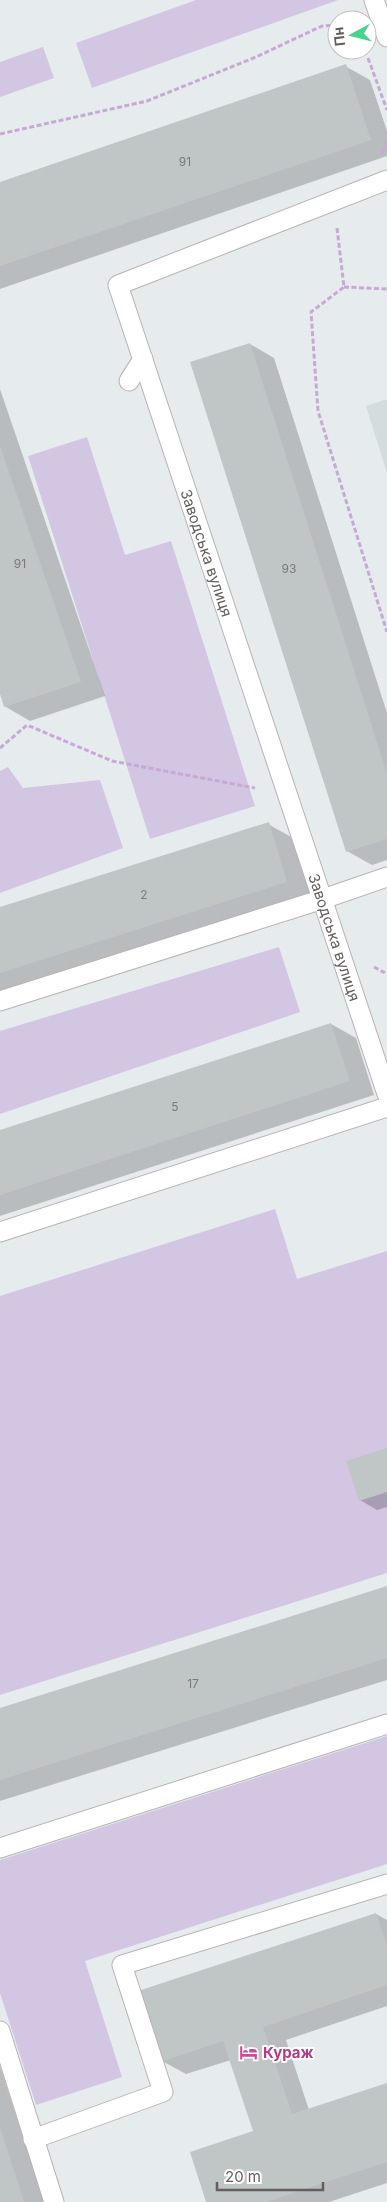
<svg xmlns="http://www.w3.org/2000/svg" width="387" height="2202" viewBox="0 0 387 2202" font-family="Inter,sans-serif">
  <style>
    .education { fill: #d4dcde }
    .green { fill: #d2c6e2 }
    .shadow { fill: #0003 }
    .building { fill: #c0c6c6 }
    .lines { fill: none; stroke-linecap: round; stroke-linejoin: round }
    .service-casing { stroke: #b9b3b3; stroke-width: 21 }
    .path { stroke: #c6aad3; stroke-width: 3; stroke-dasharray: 5 2.5; stroke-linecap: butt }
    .service { stroke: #fff; stroke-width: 19 }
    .labels { text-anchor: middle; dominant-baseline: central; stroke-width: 4; stroke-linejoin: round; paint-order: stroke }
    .number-label { font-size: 12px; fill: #7b7878 }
    .street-label { font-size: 15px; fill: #645e5e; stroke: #fff }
    .hotel-label { font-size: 15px; font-weight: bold; fill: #b23c85; stroke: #fff; text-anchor: start }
  </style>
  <rect width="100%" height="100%" fill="#e6ecee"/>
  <path class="education" d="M387 399V473L366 406Z"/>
  <path class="green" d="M196 0H338L92 88 76 43Z
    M43 47 54 78 0 97V62Z
    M87 437 125 555 171 541 255 806 150 839 28 456Z
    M8 767 23 788 100 780 123 848 0 893V771Z
    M279 947 300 1012 0 1114V1031Z
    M275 1209 297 1279 387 1251V1573L0 1695V1296Z
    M387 1736V1864L85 1961 122 2077 36 2105 0 1993V1860Z"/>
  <path class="shadow" d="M345 66 370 80 387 131V156L0 289V184Z
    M250 344 274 358 387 713V860L372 865 347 851Z
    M0 389 105 696 30 721 6 707 0 690Z
    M268 824 293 838 311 896 0 994V908Z
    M331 1024 356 1038 374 1095 0 1216V1132Z
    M387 1449V1507L377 1510 360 1500Z
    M387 1588V1680L0 1801V1709Z
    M376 1914 387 1920V2006L286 2040 309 2110 387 2084V2183L329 2202H207L254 2132 231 2060 186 2074 162 2061Z
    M0 2066 44 2202H0Z"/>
  <path class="building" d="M346 64 371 140 0 266V182Z
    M250 343 387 774V839L346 852 190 362Z
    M0 446 81 682 4 707 0 694Z
    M269 822 287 882 0 973V907Z
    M331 1023 350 1081 0 1195V1130Z
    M387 1448V1492L359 1501 346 1461Z
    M387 1586V1658L0 1780V1708Z
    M376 1913 387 1946V1985L263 2027 292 2114 387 2083V2162L266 2202H206L190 2152 253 2131 223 2041 161 2062 138 1991Z
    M0 2127 24 2202H0Z"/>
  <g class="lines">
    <defs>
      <g id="service">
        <path d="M374 0 387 37"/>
        <path id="s1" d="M387 180 118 285 387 1094"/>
        <path d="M129 381 143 359"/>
        <path d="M0 1001 323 899 387 877"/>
        <path d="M0 1232 387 1107"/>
        <path d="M0 1848 387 1724"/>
        <path d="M0 2031 54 2202"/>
        <path d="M33 2139 163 2092 122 1965 387 1884"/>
      </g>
    </defs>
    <use href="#service" class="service-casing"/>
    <path class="path" d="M368 58 387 110
      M0 134 147 101 256 57 322 26 337 25
      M382 153 387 142
      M337 228 344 287 311 312 318 411 387 632
      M344 287 387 289
      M0 748 27 725 112 761 255 788
      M374 967 387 974"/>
    <use href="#service" class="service"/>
  </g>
  <defs>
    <symbol id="hotel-bare" viewBox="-9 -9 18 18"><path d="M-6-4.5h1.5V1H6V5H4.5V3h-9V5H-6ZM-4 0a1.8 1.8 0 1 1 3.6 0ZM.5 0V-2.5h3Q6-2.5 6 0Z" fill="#d1479c" stroke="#fff" stroke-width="2.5" paint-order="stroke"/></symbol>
  </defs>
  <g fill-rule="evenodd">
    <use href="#hotel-bare" x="236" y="2040" width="25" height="25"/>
  </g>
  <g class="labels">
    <g class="number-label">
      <text x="185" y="161">91</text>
      <text x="20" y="563">91</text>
      <text x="289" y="568">93</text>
      <text x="144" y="894">2</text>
      <text x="175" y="1106">5</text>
      <text x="193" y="1683">17</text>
    </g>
    <g class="street-label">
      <text stroke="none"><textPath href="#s1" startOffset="571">Заводська вулиця</textPath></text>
      <text stroke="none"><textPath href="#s1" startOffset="976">Заводська вулиця</textPath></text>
    </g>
    <g class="hotel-label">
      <text x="263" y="2052">Кураж</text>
    </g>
  </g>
  <g transform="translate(352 35) rotate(263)"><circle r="24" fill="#ffffff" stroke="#c1bfbf"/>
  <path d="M0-4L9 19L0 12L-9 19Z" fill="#46d48e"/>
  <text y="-8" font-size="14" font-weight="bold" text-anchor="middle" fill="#645e5e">Пн</text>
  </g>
  <path d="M217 2182v8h106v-8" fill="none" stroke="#645e5e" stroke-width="2.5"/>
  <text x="225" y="2182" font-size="15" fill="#645e5e" stroke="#ffffff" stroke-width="4" paint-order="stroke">20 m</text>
</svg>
